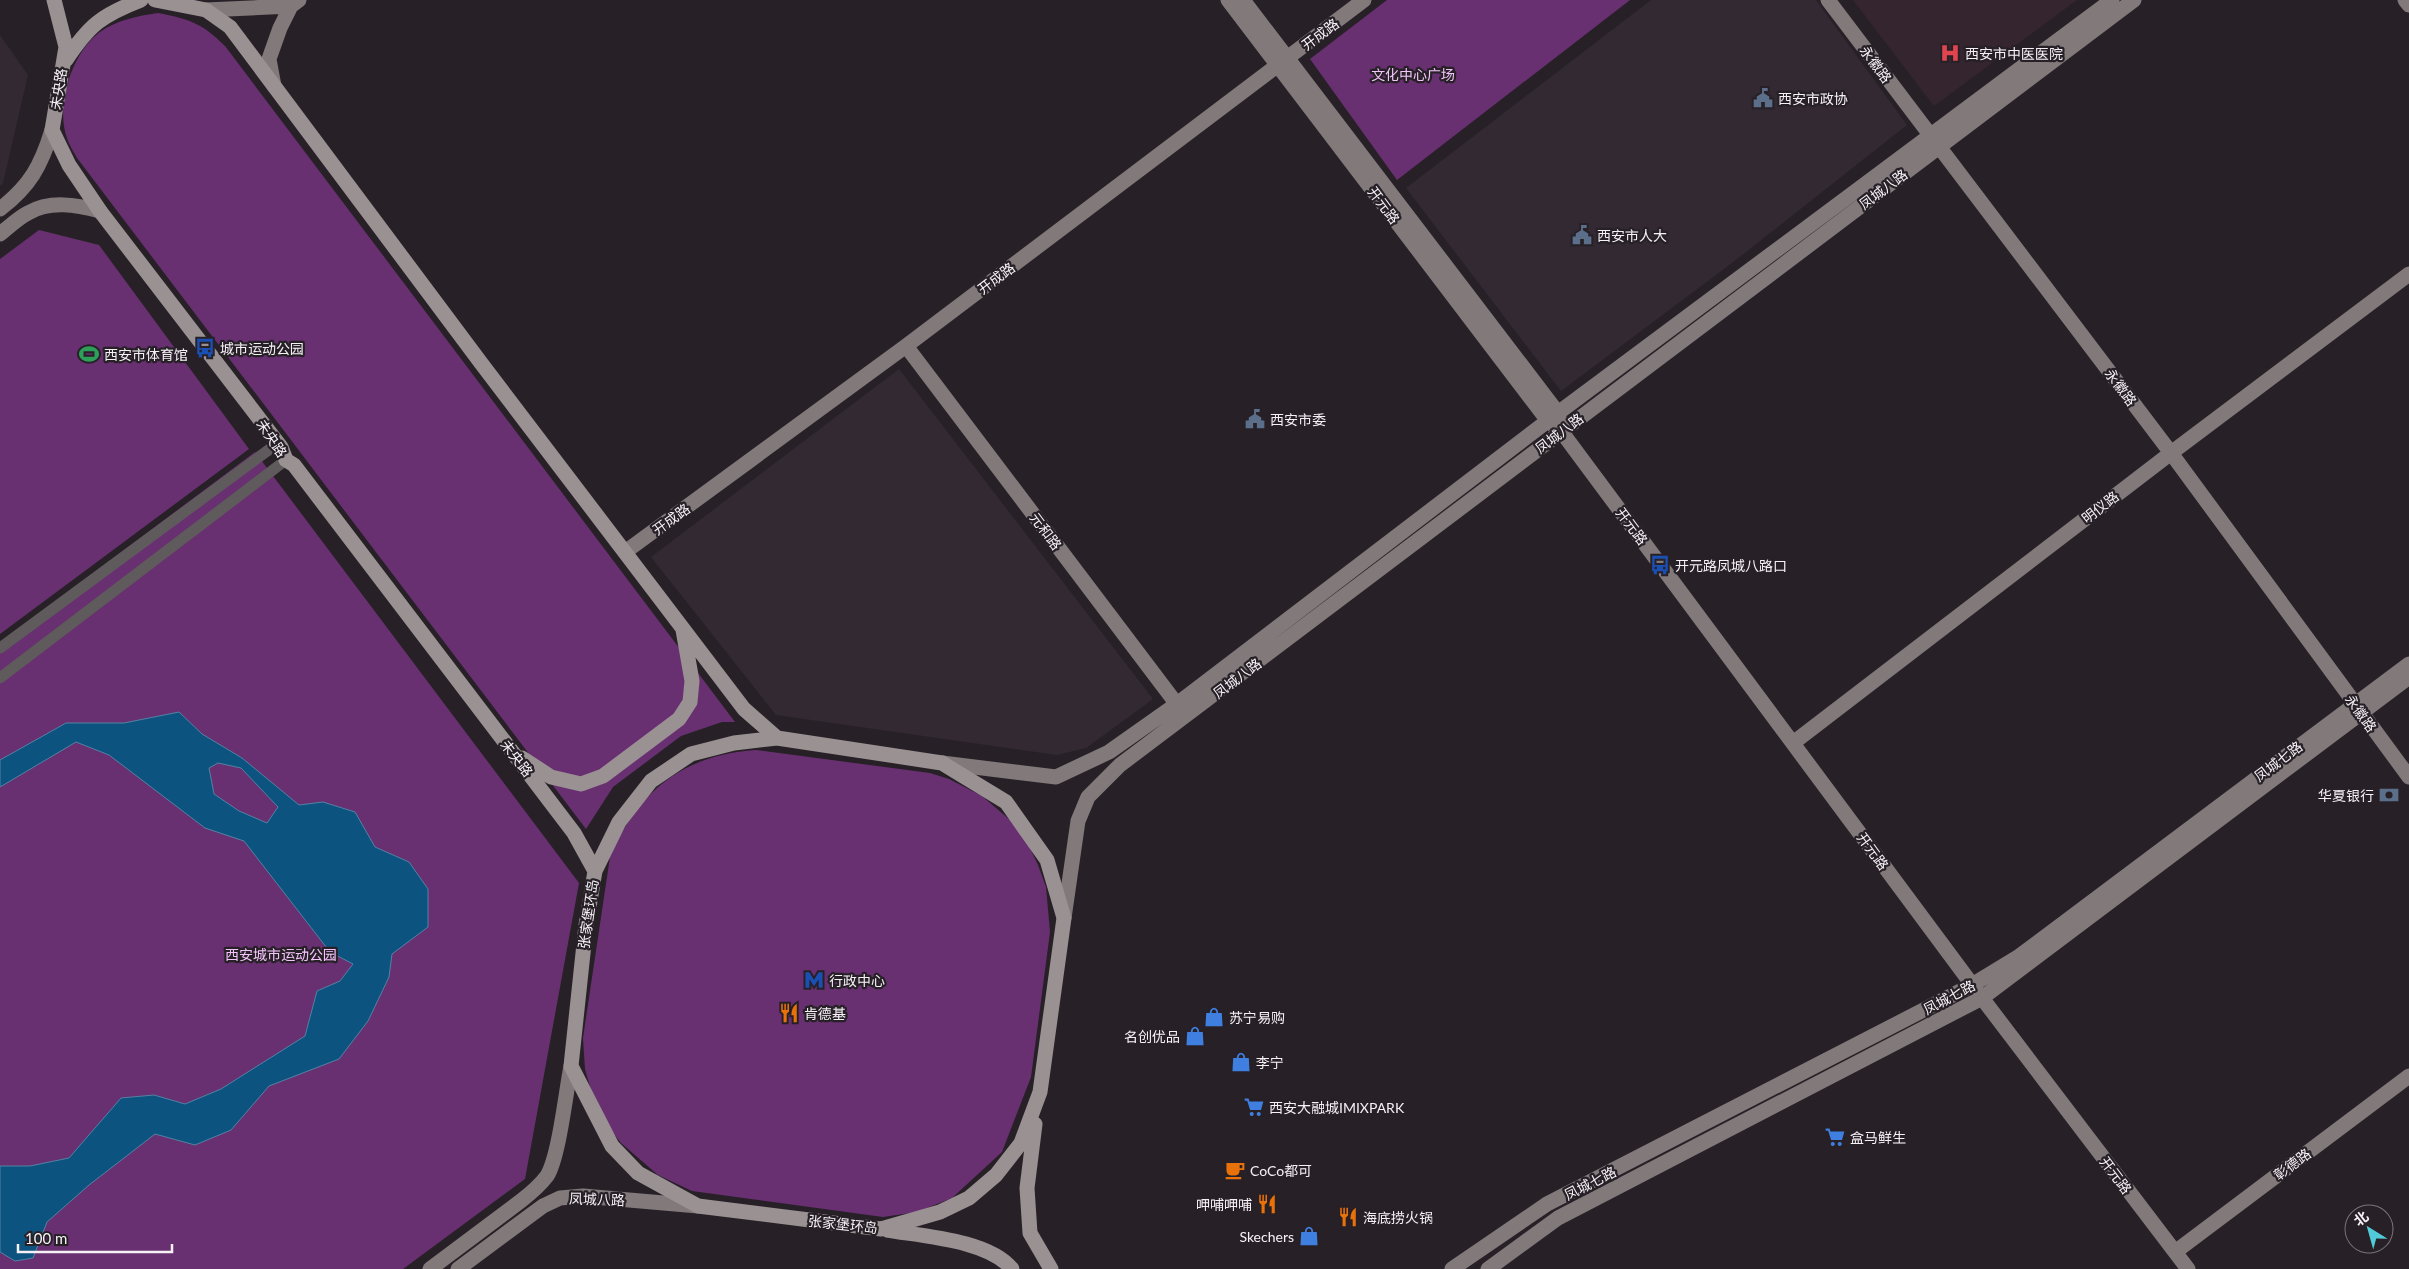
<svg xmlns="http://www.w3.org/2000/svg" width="2409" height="1269" viewBox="0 0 2409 1269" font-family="Lato,'Noto Sans SC',sans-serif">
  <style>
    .built { fill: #322933 }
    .medical { fill: #35252f }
    .green { fill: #683071 }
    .water { fill: #0c5380; stroke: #5282a3; fill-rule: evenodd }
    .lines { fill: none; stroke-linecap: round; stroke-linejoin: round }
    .street { stroke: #5f5a5b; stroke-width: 11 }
    .secondary { stroke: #81797a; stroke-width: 15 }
    .primary { stroke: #9a9192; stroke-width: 15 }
    .labels { text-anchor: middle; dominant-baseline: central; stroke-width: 4.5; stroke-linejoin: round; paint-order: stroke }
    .street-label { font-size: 14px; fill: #f5f1f5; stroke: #272127 }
    .poi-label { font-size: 14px; fill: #f5f1f5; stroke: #272127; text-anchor: start }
    .park-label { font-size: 14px; fill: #f5c4fc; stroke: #272127 }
  </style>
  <rect width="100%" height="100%" fill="#272127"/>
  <path class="built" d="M1651 0H1816L1907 125 1732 263 1561 391 1406 188Z
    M0 35 28 75 3 183 0 186Z
    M899 369 1153 699 1086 748 1057 755 776 715 651 557Z"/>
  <path class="medical" d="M1853 0H2077L1934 106Z"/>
  <path class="green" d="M1387 0H1630L1397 180 1310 59Z
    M158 13C189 19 202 23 225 46L735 722H722L681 736 613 787 586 829 77 158C74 152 69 145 67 138 55 106 72 52 100 32 117 20 137 16 158 13Z
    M39 230 99 245 249 449 0 634V259Z
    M255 452 579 883 525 1179 403 1269H0V643Z
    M756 750 930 773 949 779 982 796 1010 820 1028 844 1038 865 1046 887 1050 932 1031 1077 1002 1152 952 1198 917 1212 883 1217 692 1191 658 1175 621 1143 603 1120 592 1094 585 1069 583 1038 610 857C638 791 683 755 756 750Z"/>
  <path class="water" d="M179 712 202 734 242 758 299 805 323 802 355 812 375 847 409 862 428 889V927L392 954 389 977 368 1021 339 1059 269 1086 231 1130 195 1145 155 1134 89 1185 47 1222 33 1258 15 1261 0 1252V1166H30L69 1158 121 1098 154 1095 185 1104 221 1089 305 1036 317 991 340 981 353 964 330 952 244 841 205 828 109 755 76 742 0 787V760L66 723H124ZM218 763 241 768 278 807 267 823 239 811 214 794 209 768Z"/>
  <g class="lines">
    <path class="street" d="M0 648 278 443
      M0 678 286 460"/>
    <path class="secondary" d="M1228 0 1548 421 1561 431 1982 998 2188 1269
      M1243 0 1558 413 1560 422
      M1828 0 2171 453 2409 777
      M2405 0 2409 5
      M206 10 291 6 299 0
      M274 86 269 59 280 28 291 6
      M0 209C30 186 41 166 52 130
      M0 234C9 227 18 218 28 213 50 200 77 205 100 211
      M906 346 1182 711
      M625 552 906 346 1364 0
      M1793 743 2171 453 2409 274
      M942 763 1056 777 1109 752 1177 704 1558 413 2112 0
      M1064 918 1078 821 1088 797 1120 765 2134 0
      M2175 1252 2409 1076
      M430 1269 522 1200C531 1193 540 1185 547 1176 559 1157 566 1091 571 1066
      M458 1269 543 1206 560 1198 583 1196 698 1206
      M1452 1269 1547 1204 1972 985 2018 957 2409 664
      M1488 1269 1558 1218 1982 998 2409 677"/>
    <path class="primary" d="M54 0 66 47 52 130 69 165 100 211 281 447 286 460 294 465 574 833 595 871
      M155 0 206 10 230 27 481 363 744 709 777 738
      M66 60C89 25 102 15 141 0
      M777 738 942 763 1006 802 1047 860 1064 918 1040 1092 1021 1143 996 1175 969 1198 940 1212 881 1229 698 1206 638 1173 612 1146 571 1066 586 925 595 871 619 822 651 781 691 754 734 743Z
      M522 758 551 777 581 784 603 776 679 719 690 702 692 681 683 630
      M1035 1124 1027 1188 1030 1233 1051 1269
      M887 1230C922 1236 989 1240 1012 1269"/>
  </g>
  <defs>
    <symbol id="hospital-bare" viewBox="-9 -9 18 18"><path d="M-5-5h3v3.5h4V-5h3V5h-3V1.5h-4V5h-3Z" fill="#e0444e" stroke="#272127" stroke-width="2.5" paint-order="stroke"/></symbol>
    <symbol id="civic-bare" viewBox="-9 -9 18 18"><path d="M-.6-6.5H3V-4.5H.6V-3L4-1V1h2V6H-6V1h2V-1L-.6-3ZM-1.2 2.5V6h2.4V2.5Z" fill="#5c6f8a" stroke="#272127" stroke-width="2.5" paint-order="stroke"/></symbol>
    <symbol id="bus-bare" viewBox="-9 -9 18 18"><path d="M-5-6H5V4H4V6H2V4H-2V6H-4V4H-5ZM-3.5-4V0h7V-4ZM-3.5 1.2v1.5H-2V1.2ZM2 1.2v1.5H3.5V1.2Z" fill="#1a4fb4" stroke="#272127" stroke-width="2.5" paint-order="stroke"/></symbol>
    <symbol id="stadium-bare" viewBox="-9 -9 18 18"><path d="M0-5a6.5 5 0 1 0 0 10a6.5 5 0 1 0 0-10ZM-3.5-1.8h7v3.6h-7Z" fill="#2e9e5b" stroke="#272127" stroke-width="2.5" paint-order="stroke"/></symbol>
    <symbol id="bank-bare" viewBox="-9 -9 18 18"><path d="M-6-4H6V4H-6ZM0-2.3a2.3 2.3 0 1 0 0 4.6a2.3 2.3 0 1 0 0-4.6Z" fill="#5c6f8a" stroke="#272127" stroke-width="2.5" paint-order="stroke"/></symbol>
    <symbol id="metro-bare" viewBox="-9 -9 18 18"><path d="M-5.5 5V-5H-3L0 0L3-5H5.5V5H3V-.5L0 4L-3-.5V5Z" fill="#1a4fb4" stroke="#272127" stroke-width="2.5" paint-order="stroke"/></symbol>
    <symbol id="restaurant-bare" viewBox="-9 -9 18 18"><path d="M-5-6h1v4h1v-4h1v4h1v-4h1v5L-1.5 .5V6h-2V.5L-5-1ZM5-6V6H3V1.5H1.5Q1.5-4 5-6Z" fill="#e8710a" stroke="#272127" stroke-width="2.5" paint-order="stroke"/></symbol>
    <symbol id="shop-bare" viewBox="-9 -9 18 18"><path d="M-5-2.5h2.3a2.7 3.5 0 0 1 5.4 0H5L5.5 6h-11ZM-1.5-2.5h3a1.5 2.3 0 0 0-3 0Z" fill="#3f7fe0" stroke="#272127" stroke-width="2.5" paint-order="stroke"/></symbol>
    <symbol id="supermarket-bare" viewBox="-9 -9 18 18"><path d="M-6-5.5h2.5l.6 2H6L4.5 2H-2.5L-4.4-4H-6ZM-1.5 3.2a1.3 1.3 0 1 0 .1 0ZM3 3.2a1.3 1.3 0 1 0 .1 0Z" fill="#3f7fe0" stroke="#272127" stroke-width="2.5" paint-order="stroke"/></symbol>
    <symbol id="cafe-bare" viewBox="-9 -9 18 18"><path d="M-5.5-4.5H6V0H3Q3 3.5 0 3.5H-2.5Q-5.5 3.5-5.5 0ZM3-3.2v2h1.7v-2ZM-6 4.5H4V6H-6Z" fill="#e8710a" stroke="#272127" stroke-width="2.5" paint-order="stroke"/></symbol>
  </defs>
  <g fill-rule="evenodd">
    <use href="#hospital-bare" x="1936" y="39" width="28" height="28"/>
    <use href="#civic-bare" x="1749" y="84" width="28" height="28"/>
    <use href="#civic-bare" x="1568" y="221" width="28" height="28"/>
    <use href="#bus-bare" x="191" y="334" width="28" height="28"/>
    <use href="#stadium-bare" x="75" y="340" width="28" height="28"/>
    <use href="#civic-bare" x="1241" y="405" width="28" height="28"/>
    <use href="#bus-bare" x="1646" y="551" width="28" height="28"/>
    <use href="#bank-bare" x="2375" y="781" width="28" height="28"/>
    <use href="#metro-bare" x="800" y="966" width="28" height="28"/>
    <use href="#restaurant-bare" x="775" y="999" width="28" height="28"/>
    <use href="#shop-bare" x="1200" y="1003" width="28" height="28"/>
    <use href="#shop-bare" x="1181" y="1022" width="28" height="28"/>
    <use href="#shop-bare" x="1227" y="1048" width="28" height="28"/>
    <use href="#supermarket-bare" x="1240" y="1093" width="28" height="28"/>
    <use href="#supermarket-bare" x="1821" y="1123" width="28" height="28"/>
    <use href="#cafe-bare" x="1221" y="1156" width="28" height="28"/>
    <use href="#restaurant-bare" x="1253" y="1190" width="28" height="28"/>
    <use href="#restaurant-bare" x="1334" y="1203" width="28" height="28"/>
    <use href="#shop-bare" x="1295" y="1222" width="28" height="28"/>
  </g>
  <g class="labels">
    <g class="street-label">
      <text transform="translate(1320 34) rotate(-37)">开成路</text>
      <text transform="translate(1876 64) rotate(53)">永徽路</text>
      <text transform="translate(58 89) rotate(-81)">未央路</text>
      <text transform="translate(1883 189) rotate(-37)">凤城八路</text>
      <text transform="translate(1384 205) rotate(53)">开元路</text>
      <text transform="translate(996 278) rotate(-37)">开成路</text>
      <text transform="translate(2121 387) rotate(53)">永徽路</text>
      <text transform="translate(1559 433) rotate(-37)">凤城八路</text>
      <text transform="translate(272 438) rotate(56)">未央路</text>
      <text transform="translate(2100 507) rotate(-38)">明仪路</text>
      <text transform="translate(671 519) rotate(-36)">开成路</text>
      <text transform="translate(1632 526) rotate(53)">开元路</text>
      <text transform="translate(1046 531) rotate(53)">元和路</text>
      <text transform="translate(1237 678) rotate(-37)">凤城八路</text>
      <text transform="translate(2361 713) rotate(54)">永徽路</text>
      <text transform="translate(517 758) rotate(52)">未央路</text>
      <text transform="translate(2278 761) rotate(-37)">凤城七路</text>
      <text transform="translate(1873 851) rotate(54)">开元路</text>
      <text transform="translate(588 914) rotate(-82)">张家堡环岛</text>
      <text transform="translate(1949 997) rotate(-28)">凤城七路</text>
      <text transform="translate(2292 1164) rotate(-37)">彰德路</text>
      <text transform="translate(2116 1175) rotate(53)">开元路</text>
      <text transform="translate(1590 1183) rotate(-27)">凤城七路</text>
      <text transform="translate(597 1199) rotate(2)">凤城八路</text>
      <text transform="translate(843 1224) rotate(6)">张家堡环岛</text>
    </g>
    <g class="poi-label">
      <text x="1965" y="53">西安市中医医院</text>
      <text x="1778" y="98">西安市政协</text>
      <text x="1597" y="235">西安市人大</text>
      <text x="220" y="348">城市运动公园</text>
      <text x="104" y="354">西安市体育馆</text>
      <text x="1270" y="419">西安市委</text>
      <text x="1675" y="565">开元路凤城八路口</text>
      <text x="2374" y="795" text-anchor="end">华夏银行</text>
      <text x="829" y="980">行政中心</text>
      <text x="804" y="1013">肯德基</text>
      <text x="1229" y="1017">苏宁易购</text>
      <text x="1180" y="1036" text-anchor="end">名创优品</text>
      <text x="1256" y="1062">李宁</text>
      <text x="1269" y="1107">西安大融城IMIXPARK</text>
      <text x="1850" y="1137">盒马鲜生</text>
      <text x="1250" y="1170">CoCo都可</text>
      <text x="1252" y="1204" text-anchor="end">呷哺呷哺</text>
      <text x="1363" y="1217">海底捞火锅</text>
      <text x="1294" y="1236" text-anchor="end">Skechers</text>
    </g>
    <g class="park-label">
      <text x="1413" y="74">文化中心广场</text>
      <text x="281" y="954">西安城市运动公园</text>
    </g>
  </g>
  <g transform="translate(2369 1229) rotate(323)"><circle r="24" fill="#272127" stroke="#797479"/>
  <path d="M0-4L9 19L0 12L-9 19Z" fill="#52cbd9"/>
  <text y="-8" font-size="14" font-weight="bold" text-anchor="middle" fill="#f5f1f5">北</text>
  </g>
  <path d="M18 1244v8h154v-8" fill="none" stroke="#f5f1f5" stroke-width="2.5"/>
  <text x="25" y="1244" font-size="15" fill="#f5f1f5" stroke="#272127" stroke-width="4" paint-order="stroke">100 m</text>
</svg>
